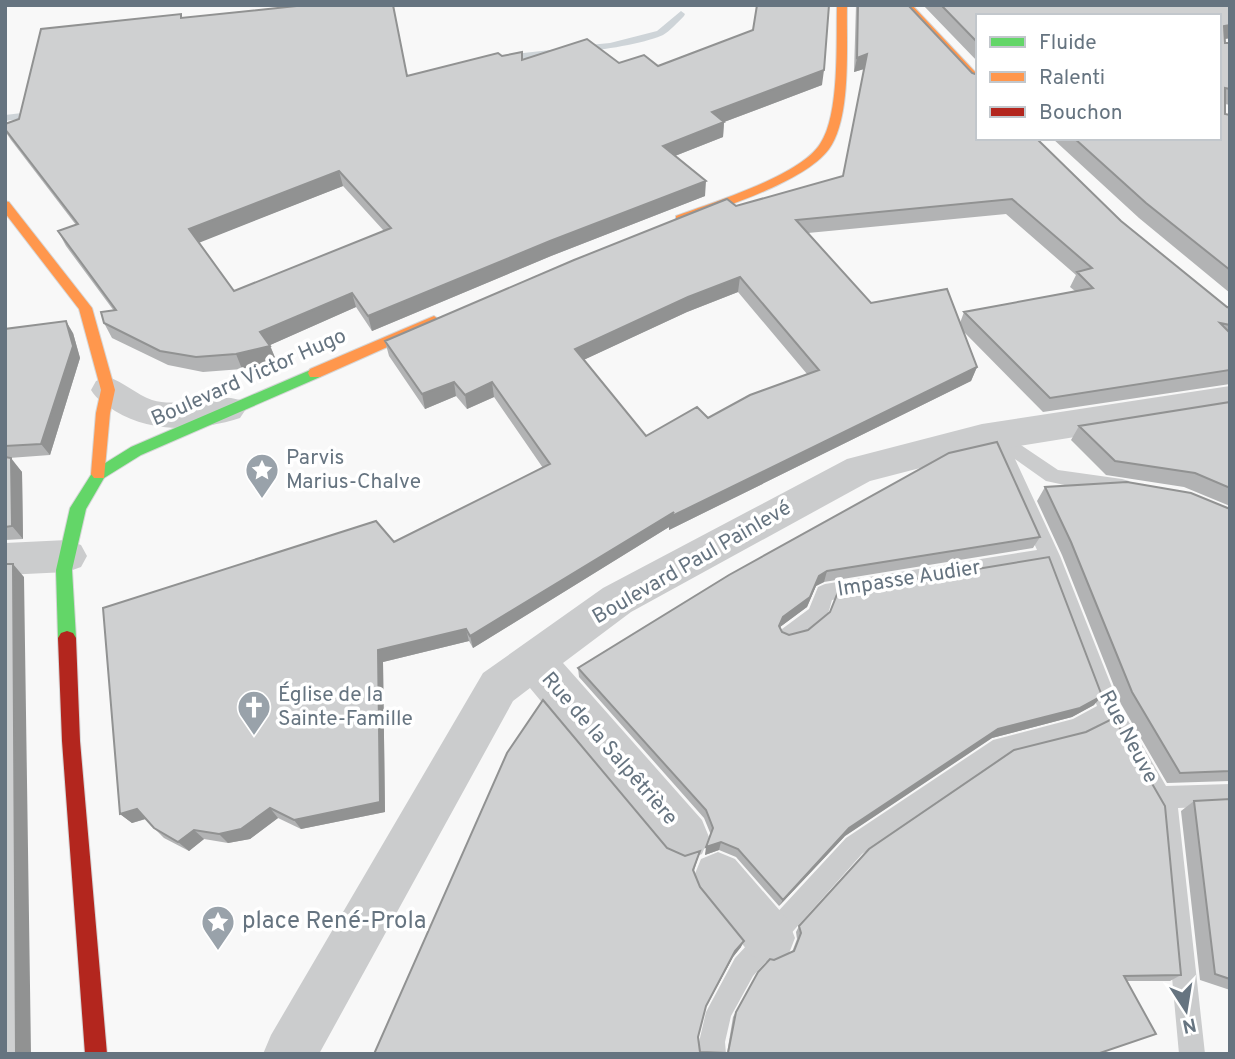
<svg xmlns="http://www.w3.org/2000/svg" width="1235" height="1059" viewBox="0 0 1235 1059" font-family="Overpass,sans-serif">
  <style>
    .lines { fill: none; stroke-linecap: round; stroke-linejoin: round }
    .stream { fill: #ced4d8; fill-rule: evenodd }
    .fast-casing { stroke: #d5d6d7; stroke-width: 2 }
    .slow-casing { stroke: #d5d6d7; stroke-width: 2 }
    .jam-casing { stroke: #d5d6d7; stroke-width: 2 }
    .lane { fill: #cbcccd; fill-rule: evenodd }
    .street { fill: #cbcccd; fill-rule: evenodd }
    .fast { fill: #63d668; fill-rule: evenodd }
    .slow { fill: #ff974d; fill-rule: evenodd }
    .jam { fill: #b3261e; fill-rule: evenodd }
    .wall { fill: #b2b3b4; fill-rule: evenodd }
    .shaded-wall { fill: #919292 }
    .building { fill: #cfd0d1; stroke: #919292; stroke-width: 2; fill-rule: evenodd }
    .labels { text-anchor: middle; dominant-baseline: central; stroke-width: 7; stroke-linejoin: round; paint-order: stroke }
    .street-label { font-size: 21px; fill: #667480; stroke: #fff }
    .poi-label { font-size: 21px; fill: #667480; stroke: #fff; text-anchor: start }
    .near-poi-label { font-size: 24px; fill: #667480; stroke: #fff; text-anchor: start }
  </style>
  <rect width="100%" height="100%" fill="#f8f8f8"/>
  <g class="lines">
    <path class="stream" d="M681 11 685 14 684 16C678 22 670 31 663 35 650 42 585 55 575 49L579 46 610 43 657 31Z
      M559 49 562 50V54L506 61 501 58 506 55Z
      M39 111 42 112V116L5 121V115Z"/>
    <defs>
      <path id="fast" d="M315 368 322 373 320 377 141 455 104 478 86 509 72 570 76 638 73 643 67 645 61 643 58 638 56 570 70 508 94 470 131 447Z"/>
      <path id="slow" d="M837 5H847C846 44 852 117 829 149 805 182 722 207 684 222H676V216C711 203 800 176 820 144 840 115 836 41 837 5Z
        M901 5H912L978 75V84Z
        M5 201 9 202 92 308 115 390 110 413 104 478H94L91 474 96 413 101 390 79 309 5 213Z
        M434 316 441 321 439 324 320 377H310L308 373 310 369Z"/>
      <path id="jam" d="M67 631 73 633 76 638 80 741 107 1054H85L62 741 58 638 61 633Z"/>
    </defs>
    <use href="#fast" class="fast-casing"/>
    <use href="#slow" class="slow-casing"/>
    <use href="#jam" class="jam-casing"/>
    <path class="lane" d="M997 429 1058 470 1122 479 1129 481 1131 486 1129 491 1122 493 1088 490 1046 481 1015 459 1060 556 1119 705 1166 786 1230 784V806L1178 808 1205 1054H1179L1157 813 1106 724 1077 738 1006 756 862 854 753 976 731 1016 725 1042 726 1054H700L699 1042 706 1012 735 958 846 838 993 740 1073 719 1097 706 1044 565 832 600C830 607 828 617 823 622 813 632 795 646 782 641L779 635 782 629 809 609 818 587 825 584 1037 550 987 436 990 431Z"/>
    <path class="street" d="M108 377C124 382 137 395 152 400 182 409 212 391 240 400L246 409 240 418C199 431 153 434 115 411 105 404 97 400 91 390L96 381Z
      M1230 386V412L982 452 870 481 631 612 563 663 702 820 709 837 702 854 685 861 668 854 530 688 513 701 319 1054H263L271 1035 483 673 603 588 847 459 982 424Z
      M67 540 81 545 87 556 81 567 67 572 5 575V543Z
      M718 852 735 859 788 920 795 938 788 956 770 963 752 956 701 893 694 876 701 859Z"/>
    <use href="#fast" class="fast"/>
    <use href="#slow" class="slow"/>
    <use href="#jam" class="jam"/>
  </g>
  <path class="wall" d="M856 5H908L978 138 1121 221 1227 307 1230 308V384L1043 412 964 332 977 367 971 381 669 530V527L473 648 469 641 383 662 385 812 301 829 278 818 250 839 228 843 204 839 189 851 164 838 154 828 146 819 132 823 120 814 394 542 543 468 494 397 467 409 456 396 425 409 389 356 385 341 736 206 843 176 864 69 854 72ZM1006 214 1076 275 1070 287 1075 291 964 312 960 323 871 303 808 233ZM738 292 807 374 708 418 646 436 583 360 687 312Z
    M923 5H1230V38L1225 39V43H1230V105L1225 104V114L1230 115V293L1139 218 1052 138H1219L978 16V62Z
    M182 18 407 76 502 56 523 60 619 63 658 66 822 85 724 122 723 137 675 156 705 196 551 256 372 331 356 307 270 345 276 360 242 369 203 372 168 365 112 338 104 323 114 311 66 246 58 231 76 225 11 140 5 131V129L19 119ZM343 186 384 231 234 291 199 242Z
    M5 329 73 333 80 358 50 455 9 458 22 472 23 539 5 540Z
    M1230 402V506L1184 487 1106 475 1071 440 1079 426Z
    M1045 487 1230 509V781L1167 783 1121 704 1062 555 1037 501Z
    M1040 537 1033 548 824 582 816 586 807 607 780 627 782 632 789 635 1094 705 1072 717 992 738 845 836 779 906 736 857 719 850 705 855 711 835 704 818 579 677 578 668 729 575Z
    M1230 799V990L1200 980 1181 811 1194 801Z
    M667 848 685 856 700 851 694 871 700 887 741 947 733 957 705 1008 698 1037 700 1052 727 1053 733 1017 758 972 774 960 792 952 797 939 796 932 799 926 1181 975 1170 981H1127L1098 1054H374Z"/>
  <path class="shaded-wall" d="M1230 25V38L1219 40 1224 26Z
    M867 54 864 69 854 72 857 58Z
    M824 70 822 85 724 122 723 137 662 161 663 146 712 112Z
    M339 171 343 186 196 244 189 229Z
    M706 181 705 196 551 256 372 331 368 316 550 241Z
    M740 277 738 292 687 312 575 364V349L688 297Z
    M352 293 356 307 268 346H270L276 360 242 369 236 354 260 332Z
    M66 321 73 333 80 358 50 455 41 444Z
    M977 367 971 381 669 530V527L473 648 470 636 674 512Z
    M454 382 456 396 425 409 422 394Z
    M492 382 494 397 467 409 465 395Z
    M11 458 22 472 23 539 12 526Z
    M13 564 24 577 31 1054H16Z
    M827 571 824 582 816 586 807 607 780 627 777 636 783 617 819 576Z
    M466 629 469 641 383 662 385 812 301 829 294 820 378 650Z
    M1102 696 1094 705 1072 717 992 738 845 836 779 906 783 900 849 828 998 729Z
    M270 808 278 818 250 839 228 843 219 834Z
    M137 809 148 818 132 823 120 814Z
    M194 830 204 839 189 851 178 842Z
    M721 842 719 850 705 855 706 847Z
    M744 941 741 947 733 957 704 1011 735 951Z"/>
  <path class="building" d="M306 5H393L407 76 498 53 502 56 522 52V60L587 39 619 63 644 55 658 66 753 30 757 5H829L824 70 712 112 724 122 663 146 706 181 550 241 368 316 352 293 260 332 270 346 236 354 196 357 160 351 104 323 101 312 116 310 58 231 78 224 5 129V124L19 119 41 29 181 14V18ZM339 171 391 228 234 291 189 229Z
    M858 5H908L972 73 978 75V138H1036L1121 221 1227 307 1230 308V325L1220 323 1230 333V370L1050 398 964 312 1093 288 1077 272 1092 268 1012 199 796 220 871 303 947 289 977 367 670 517 674 512 470 636 466 629 378 650 380 802 294 820 270 808 241 829 219 834 194 830 178 842 154 828 137 809 120 814 103 608 376 521 394 542 550 464 492 382 465 395 454 382 422 394 385 341 574 260 727 199 736 206 843 176 867 54 857 58ZM740 277 819 370 750 395 708 418 697 407 646 436 575 349 688 297Z
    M941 5H1230V25L1224 26 1225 43H1230V89L1225 88V114L1230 115V270L1146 203 1074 138H1219V16H978V43Z
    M66 321 73 346 41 444 5 446V329Z
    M1230 402V488L1195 473 1115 461 1079 426Z
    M997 442 1040 537 827 571 819 576 810 597 783 617 779 626 782 632 789 635 808 630 830 612 838 592 1049 557 1102 696 1080 708 998 729 849 828 783 900 738 849 721 842 706 847 713 828 706 810 578 668 729 575 949 453Z
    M5 457 11 458 12 526 5 527Z
    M1127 482 1191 493 1230 509V771L1180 773 1132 692 1071 542 1045 487Z
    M5 564H13L16 1054H5Z
    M543 700 667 848 685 856 700 851 693 870 700 887 744 941 735 951 706 1006 698 1037 700 1052 728 1053 736 1012 758 972 770 959 774 960 794 951 801 933 799 926 869 849 1014 750 1086 732 1114 718 1165 806 1181 975 1124 976 1156 1034 1097 1054H374L507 753Z
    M1230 799V979L1215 974 1194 801Z"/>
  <defs>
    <symbol id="sight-pin" viewBox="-11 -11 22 30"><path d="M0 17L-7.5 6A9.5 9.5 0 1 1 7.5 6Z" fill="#99a2aa" stroke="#fff"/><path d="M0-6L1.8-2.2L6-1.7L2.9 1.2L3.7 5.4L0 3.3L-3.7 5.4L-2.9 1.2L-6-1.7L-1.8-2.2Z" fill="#fff"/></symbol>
    <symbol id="church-pin" viewBox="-11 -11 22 30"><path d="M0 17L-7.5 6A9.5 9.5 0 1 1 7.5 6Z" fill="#99a2aa" stroke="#fff"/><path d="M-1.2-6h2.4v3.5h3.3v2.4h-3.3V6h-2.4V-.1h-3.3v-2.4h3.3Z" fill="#fff"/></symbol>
  </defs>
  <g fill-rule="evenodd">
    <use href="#sight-pin" x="243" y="451" width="38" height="52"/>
    <use href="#church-pin" x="235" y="688" width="38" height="52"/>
    <use href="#sight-pin" x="199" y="903" width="38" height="52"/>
  </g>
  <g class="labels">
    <g class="street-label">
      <text transform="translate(249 378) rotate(-24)">Boulevard Victor Hugo</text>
      <text transform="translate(692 563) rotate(-30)">Boulevard Paul Painlevé</text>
      <text transform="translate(909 579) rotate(-9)">Impasse Audier</text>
      <text transform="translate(1128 737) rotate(62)">Rue Neuve</text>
      <text transform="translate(609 749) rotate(49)">Rue de la Salpêtrière</text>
    </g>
    <g class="poi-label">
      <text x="286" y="458">Parvis<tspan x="286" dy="24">Marius-Chalve</tspan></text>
      <text x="278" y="695">Église de la<tspan x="278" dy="24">Sainte-Famille</tspan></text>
    </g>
    <g class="near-poi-label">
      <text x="242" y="922">place René-Prola</text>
    </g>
  </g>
  <rect width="1235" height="1059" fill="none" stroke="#667480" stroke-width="14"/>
  <rect x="976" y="14" width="245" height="126" fill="#ffffff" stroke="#c2c7cc" stroke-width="2"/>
  <rect x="990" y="37" width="35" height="10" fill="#63d668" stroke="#c2c7cc" stroke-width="2"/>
  <text x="1039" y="49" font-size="21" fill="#667480">Fluide</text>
  <rect x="990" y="72" width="35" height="10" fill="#ff974d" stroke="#c2c7cc" stroke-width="2"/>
  <text x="1039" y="84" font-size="21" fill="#667480">Ralenti</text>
  <rect x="990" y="107" width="35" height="10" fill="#b3261e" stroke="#c2c7cc" stroke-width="2"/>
  <text x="1039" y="119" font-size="21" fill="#667480">Bouchon</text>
  <g transform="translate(1186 1010) rotate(168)" stroke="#ffffff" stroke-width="5" paint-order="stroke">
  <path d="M0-5L12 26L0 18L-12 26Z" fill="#667480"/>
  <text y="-10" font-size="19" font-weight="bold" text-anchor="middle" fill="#667480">N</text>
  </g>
</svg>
